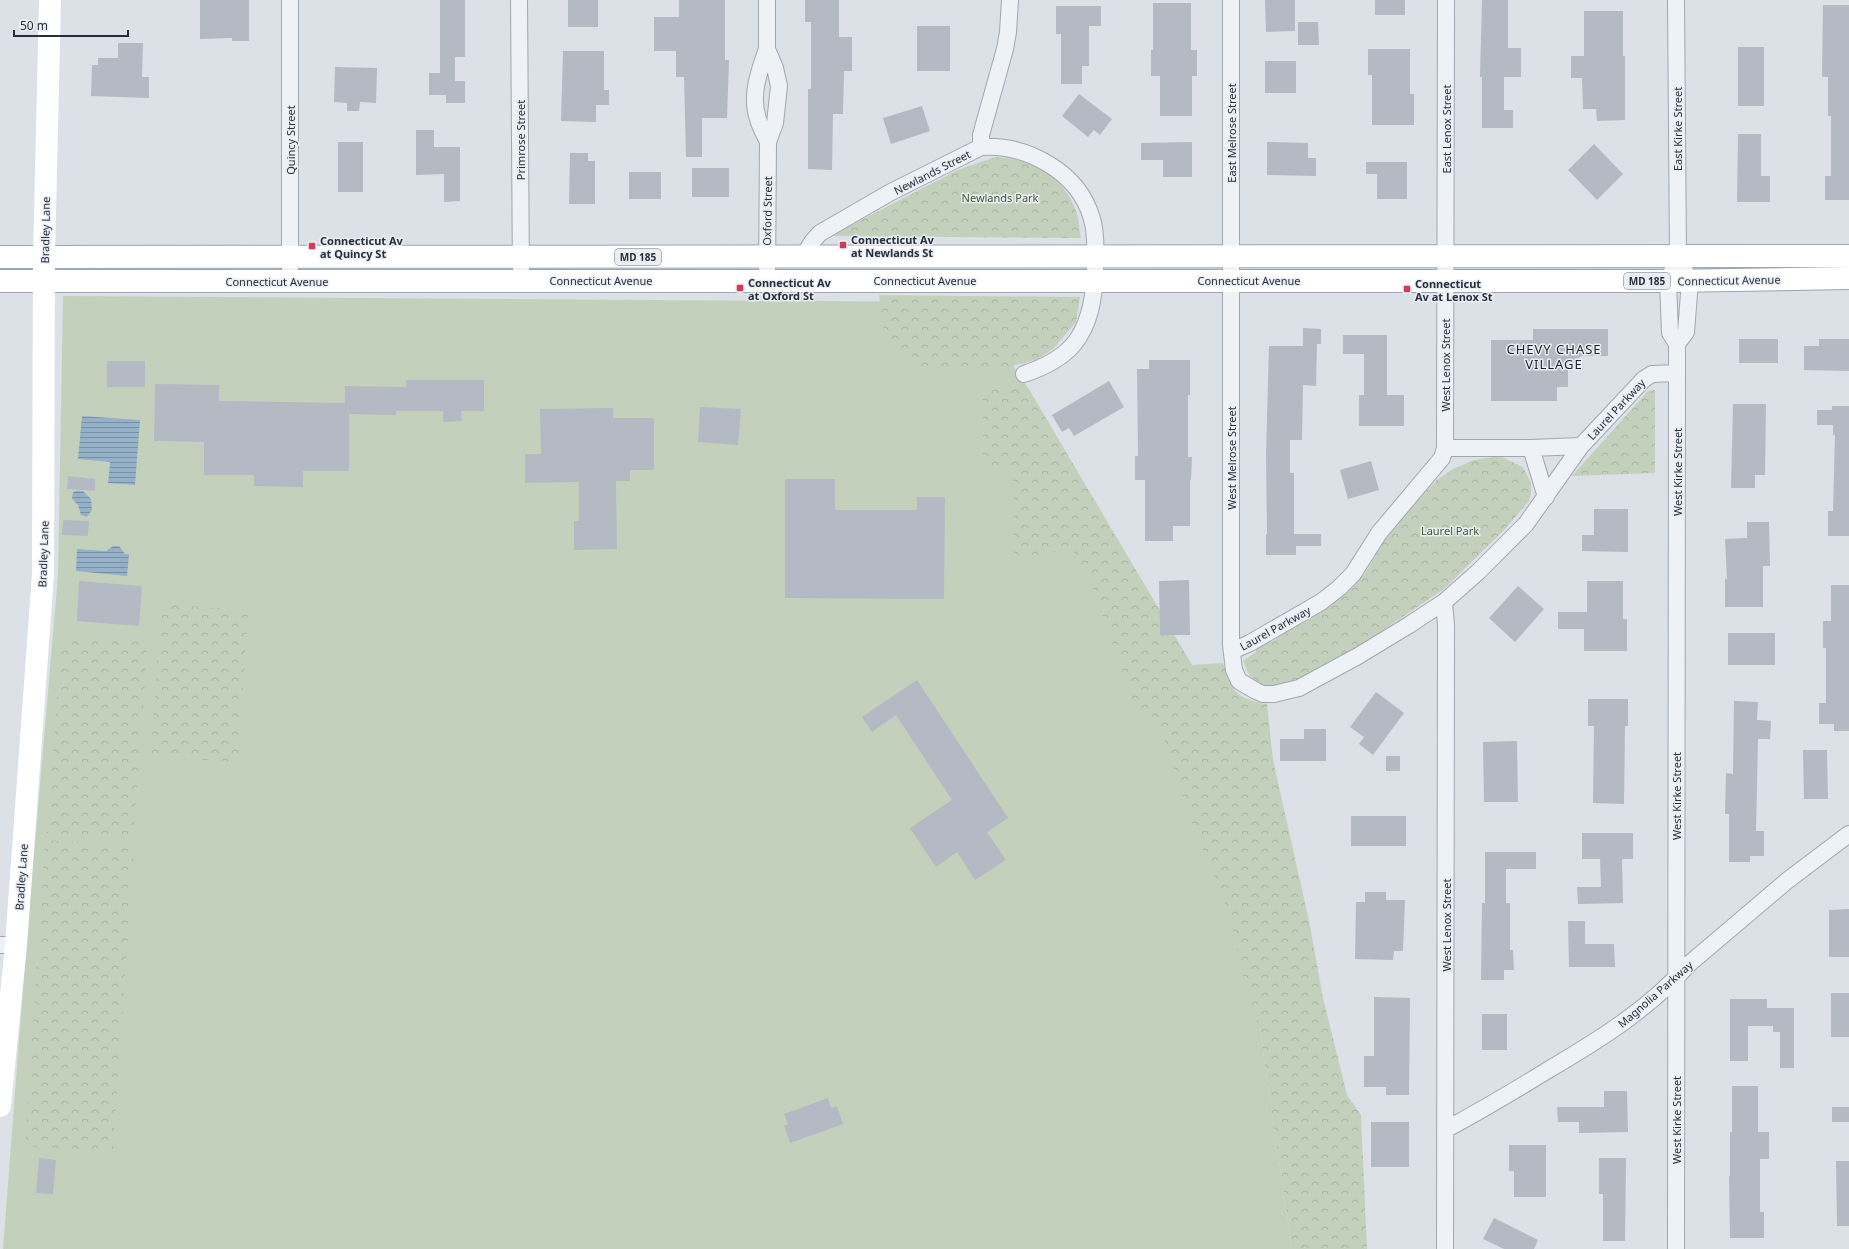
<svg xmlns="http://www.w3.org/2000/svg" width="1849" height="1249" viewBox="0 0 1849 1249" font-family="'Noto Sans',sans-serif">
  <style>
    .grass { fill: #c3d1bc }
    .forest { fill: url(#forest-crowns) }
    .water { fill: url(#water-rules) }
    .building { fill: #b3bac3 }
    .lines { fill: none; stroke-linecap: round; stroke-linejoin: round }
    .street-casing { stroke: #a1a7b1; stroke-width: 18 }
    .primary-casing { stroke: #9ba5b3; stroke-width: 24 }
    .street { stroke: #eef1f5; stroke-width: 16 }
    .secondary { stroke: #fff; stroke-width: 22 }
    .primary { stroke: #fff; stroke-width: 22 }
    .poi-dot { fill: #d23a59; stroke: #ebeff4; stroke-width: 1.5 }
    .labels { text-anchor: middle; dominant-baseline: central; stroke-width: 3; stroke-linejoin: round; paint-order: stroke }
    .shield { fill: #ebeff4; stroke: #606974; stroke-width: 1 }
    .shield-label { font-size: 10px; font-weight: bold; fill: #252f3d }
    .street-label { font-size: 11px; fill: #252f3d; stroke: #ebeff4 }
    .park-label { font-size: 11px; fill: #3b5932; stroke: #ebeff4 }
    .poi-label { font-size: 11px; font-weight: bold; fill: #252f3d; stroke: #ebeff4; text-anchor: start }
    .quarter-label { font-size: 13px; letter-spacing: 1px; fill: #18202d; stroke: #ebeff4 }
  </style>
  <defs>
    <pattern id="forest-crowns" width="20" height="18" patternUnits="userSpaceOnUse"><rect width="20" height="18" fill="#c3d1bc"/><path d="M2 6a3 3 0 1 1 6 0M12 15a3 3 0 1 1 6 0" fill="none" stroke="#a7b4a2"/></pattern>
    <pattern id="water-rules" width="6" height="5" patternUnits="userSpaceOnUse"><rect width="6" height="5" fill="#95b1c8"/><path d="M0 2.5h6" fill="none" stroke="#7990a4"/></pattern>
  </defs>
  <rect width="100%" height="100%" fill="#dce0e7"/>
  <path class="grass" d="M63 296 970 302 1028 388 1192 665 1260 1031 1292 1249H3L27 937 58 575Z"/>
  <path class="forest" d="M995 157C1027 157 1061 175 1074 206 1079 216 1079 227 1081 238L830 236 958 170Z
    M879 295 1080 297 1076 322 1053 349 1036 360 992 371H929L912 366 885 341Z
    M1028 388 1192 665 1223 663C1233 693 1235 698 1267 704L1273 760 1309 921 1323 998 1347 1095 1361 1115 1367 1249H1292L1260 1031 1245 985 1231 919 1187 809 1163 736 1135 706 1087 573 1074 552H1047L1014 563 1013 465H983V390Z
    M1655 390V473L1572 476 1648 391Z
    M1500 456 1523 467 1531 483V493L1529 501 1505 529 1444 589 1349 653 1294 684 1266 688 1255 687V680L1250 676 1243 661 1256 652V647L1273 641 1305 619 1327 607 1349 591 1365 573 1386 538 1406 513 1437 480 1453 469 1474 460Z
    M161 604 248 610 238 762 151 757Z
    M62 636 148 643 133 839 47 833Z
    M45 840 134 846 113 1152 25 1146Z"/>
  <path class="water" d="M82 416 140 420 135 485 108 483 110 462 78 459Z
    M76 491H83L91 499 92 510 87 517 81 515 78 505 72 499 73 492Z
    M113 546H119L125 554H129L127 576 76 571 77 549 106 551Z"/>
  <path class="building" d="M200 0H249V41H232V38L200 39Z
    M440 0H465V57H455V81H465V103H446V95H429V73H440Z
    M568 0H598V27H568Z
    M679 0H725V60H729L727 118H702V157H686L684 77H676V51H654V17H679Z
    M805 0H839V37H852V71H844L843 114H833L832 170 808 169V89H811V22H805Z
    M1265 0H1295V31L1266 32Z
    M1375 0H1405V15H1375Z
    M1482 0H1508V48H1521V77H1504V110H1513V128H1482V77H1480Z
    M1153 3H1191V50H1197V76H1192V116H1160V76H1151V50H1153Z
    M1823 5H1849V200H1825V176H1831V116H1828V77H1822Z
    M1056 6H1101V26H1089V66H1082V84H1061V34H1056Z
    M1584 11H1623V56H1625V120L1597 121 1596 109H1583L1582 78H1571V56H1584Z
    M1298 22H1318L1319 45H1298Z
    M917 26H950V71H917Z
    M118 43H143L142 77H149V98L91 96 92 65H98V58H118Z
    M1738 47H1764V106H1738Z
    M1368 49H1410V94H1414V125H1372V75H1368Z
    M563 51H604V90H609V105H596V122L561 121Z
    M1265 61H1296V93H1265Z
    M335 67 377 68 376 103 360 102 359 111H347V103L334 102Z
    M1079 94 1112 119 1100 135 1094 130 1088 137 1062 116Z
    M922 106 930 131 891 144 883 118Z
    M416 130H434V147H460V201L444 202V174L416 175Z
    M1738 134H1761V176H1770V202H1737Z
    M338 142H363V192H338Z
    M1192 142V177H1163V160H1141V143Z
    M1267 142 1308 143V158H1316V176L1267 175Z
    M1594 144 1623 174 1597 200 1568 170Z
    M570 153H588V161H595V204H569Z
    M1366 162H1407V199H1377V174H1366Z
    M692 168H729V197H692Z
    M629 172H661V199H629Z
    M1303 328 1321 329V344H1317L1316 386 1303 385 1302 440H1290V473H1294V534H1321V546H1296V555H1266V534H1267L1266 454 1269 346H1303Z
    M1533 329H1608V356H1581L1568 369V387H1557V401H1491V340H1533Z
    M1343 335H1387V395H1404V426H1359V395H1364V354H1343Z
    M1739 339H1778V363H1739Z
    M1819 339H1849V371L1804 370V346H1819Z
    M1149 360H1190V395H1188V457H1192L1191 480H1190V526H1173V541H1145V480H1135V456H1138L1137 369H1149Z
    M107 361H145V387H107Z
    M406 380H484V411H461L462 421 443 422V411H396V415L349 414V471H303V487L254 486V475H204V442L154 441 155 384 219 385V401L345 403V386L406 387Z
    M1109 381 1124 407 1074 436 1069 428 1062 432 1052 415Z
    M1733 404H1766L1765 475H1755V488H1731Z
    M1832 406H1849V536H1828V511H1833L1835 435H1833V425H1817V410H1832Z
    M700 407 741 409 738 445 698 442Z
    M613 408V418H654V470H630V481H616L617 549 574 550V521H579V482L525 483V454H541L540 409Z
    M1371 461 1379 490 1348 499 1340 470Z
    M68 476 95 479V491L67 489Z
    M785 479H835V510H917V497H945L944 599 785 598Z
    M1594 509H1628V552L1582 551V535H1594Z
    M63 520 89 521 88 536 62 535Z
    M1747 522H1769L1770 566H1763V607H1725V579H1727L1725 539 1747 538Z
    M1189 580 1190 635H1160L1159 581Z
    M79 581 142 586 139 626 77 621Z
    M1587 581H1623V619H1627V651H1584V629H1558V612H1587Z
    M1831 585H1849V731H1834V724H1819V703H1826V648H1823V621H1831Z
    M1518 586 1544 609 1515 642 1489 618Z
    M1728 633H1775V665H1728Z
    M917 680 1008 818 987 832 1006 860 975 880 957 852 936 867 910 828 952 800 896 715 872 732 862 717Z
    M1376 692 1404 713 1373 755 1359 744 1364 737 1350 727Z
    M1588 699H1628V726H1625L1624 804 1593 803 1594 726H1588Z
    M1734 701 1758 702 1757 720 1771 721 1770 739H1758L1756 831H1764V856H1750V862H1729V814H1725L1726 773 1733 774Z
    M1304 729H1326V761H1280V739H1304Z
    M1517 741 1518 802H1484L1483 742Z
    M1803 750H1827L1828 799H1804Z
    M1386 756H1400V771H1386Z
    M1351 816H1406V846H1351Z
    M1582 833H1633V859H1622L1623 903 1578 904 1577 887H1601L1600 859H1582Z
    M1485 852H1536V869H1506V903H1510V950H1513L1514 970H1504V980H1481L1482 903H1485Z
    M1365 892H1386V900H1405L1403 951H1394L1393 960 1355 959 1356 902H1365Z
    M1849 909V957H1829V910Z
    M1568 921H1585V944H1614L1615 967H1569Z
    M1831 993H1849V1037H1831Z
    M1374 997 1410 998 1409 1095H1386V1087H1364V1056H1374Z
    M1730 999H1767V1008H1794V1068H1780V1032H1773V1026H1748V1061H1730Z
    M1482 1014H1507V1050H1482Z
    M1732 1086H1758V1132H1769V1159H1760V1212H1764V1238H1730L1729 1176H1730V1132H1732Z
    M1604 1091H1627L1628 1132 1579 1133V1122H1558L1557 1107H1604Z
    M828 1098 831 1108 837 1106 843 1124 790 1143 784 1126 788 1124 784 1114Z
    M1832 1107H1849V1122H1832Z
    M1371 1122H1409V1167H1371Z
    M1509 1145H1546V1197H1514V1171H1509Z
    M39 1158 56 1160 53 1194 36 1193Z
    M1599 1158H1626L1625 1241H1603V1194H1599Z
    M1836 1161H1849V1226H1837Z
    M1494 1218 1538 1240 1534 1249H1504L1483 1239Z"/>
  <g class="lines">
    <defs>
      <path id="street" d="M290 0V281
        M519 0 521 280
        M1231 0V645L1234 670 1239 681 1256 691 1263 694H1274L1299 688 1358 656 1409 625 1444 602 1478 572 1526 524 1581 446 1644 379 1652 374 1677 373
        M1676 0 1678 257 1668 281 1670 333 1677 344
        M767 49C759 71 750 96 758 119 760 127 765 135 768 142
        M981 147V135L1005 49 1008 32 1010 0
        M803 257 812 242 820 233 891 192 981 147C1027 144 1079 172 1092 219 1097 236 1095 256 1095 273 1094 298 1090 325 1073 345 1060 360 1042 368 1024 374
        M767 280 768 142 775 123 779 86 775 68 767 49V0
        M1445 448H1531L1581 446
        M1531 448 1546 497
        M1444 602 1446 625 1445 1249
        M1232 651 1250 643 1321 602 1339 588 1353 574 1379 533 1442 458 1445 448 1446 0
        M0 945H16
        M1445 1130C1480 1111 1514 1091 1548 1070 1599 1040 1649 1009 1689 964L1788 880 1849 834
        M1676 1249 1677 373V344L1686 332 1690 281 1678 257"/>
      <path id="primary" d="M0 257 1849 256
        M0 281H1668L1849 278"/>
    </defs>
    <use href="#street" class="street-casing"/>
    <use href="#primary" class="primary-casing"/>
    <use href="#street" class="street"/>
    <path class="secondary" d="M0 1106 16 945 43 574 44 257 50 0"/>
    <use href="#primary" class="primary"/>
  </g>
  <g class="poi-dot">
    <rect x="839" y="241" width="8" height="8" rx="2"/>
    <rect x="308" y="242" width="8" height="8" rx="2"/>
    <rect x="736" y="284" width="8" height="8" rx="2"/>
    <rect x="1403" y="285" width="8" height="8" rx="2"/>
  </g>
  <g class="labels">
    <g class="shield">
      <rect x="615" y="249" width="46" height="16" rx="3"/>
      <rect x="1624" y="273" width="46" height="16" rx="3"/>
    </g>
    <g class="shield-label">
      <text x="638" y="257">MD 185</text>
      <text x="1647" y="281">MD 185</text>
    </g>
    <g class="street-label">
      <text transform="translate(1446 129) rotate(-90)">East Lenox Street</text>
      <text transform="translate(1677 129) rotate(-90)">East Kirke Street</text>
      <text transform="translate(1231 133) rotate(-90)">East Melrose Street</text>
      <text transform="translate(290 140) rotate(-90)">Quincy Street</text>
      <text transform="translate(520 140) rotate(-90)">Primrose Street</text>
      <text transform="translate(932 172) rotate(-27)">Newlands Street</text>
      <text transform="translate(767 211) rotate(-89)">Oxford Street</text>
      <text transform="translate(45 230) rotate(-89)">Bradley Lane</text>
      <text x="601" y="280">Connecticut Avenue</text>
      <text x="925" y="280">Connecticut Avenue</text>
      <text x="1249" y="280">Connecticut Avenue</text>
      <text transform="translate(1729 280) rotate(-1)">Connecticut Avenue</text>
      <text x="277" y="281">Connecticut Avenue</text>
      <text transform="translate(1445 365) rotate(-90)">West Lenox Street</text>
      <text transform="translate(1616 409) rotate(-47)">Laurel Parkway</text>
      <text transform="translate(1231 458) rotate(-90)">West Melrose Street</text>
      <text transform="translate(1677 472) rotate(-90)">West Kirke Street</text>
      <text transform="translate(43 554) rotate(-88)">Bradley Lane</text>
      <text transform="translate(1275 628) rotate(-29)">Laurel Parkway</text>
      <text transform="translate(1676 796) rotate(-90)">West Kirke Street</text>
      <text transform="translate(21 877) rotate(-86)">Bradley Lane</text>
      <text transform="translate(1446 925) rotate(-90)">West Lenox Street</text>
      <text transform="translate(1655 994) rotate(-41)">Magnolia Parkway</text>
      <text transform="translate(1676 1120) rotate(-90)">West Kirke Street</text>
    </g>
    <g class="park-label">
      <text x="1000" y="197">Newlands Park</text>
      <text x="1450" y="530">Laurel Park</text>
    </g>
    <g class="poi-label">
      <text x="851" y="239">Connecticut Av<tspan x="851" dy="13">at Newlands St</tspan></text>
      <text x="320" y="240">Connecticut Av<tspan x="320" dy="13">at Quincy St</tspan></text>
      <text x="748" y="282">Connecticut Av<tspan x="748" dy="13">at Oxford St</tspan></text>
      <text x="1415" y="283">Connecticut<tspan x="1415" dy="13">Av at Lenox St</tspan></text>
    </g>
    <g class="quarter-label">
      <text x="1554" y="349">CHEVY CHASE<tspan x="1554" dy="15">VILLAGE</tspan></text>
    </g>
  </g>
  <path d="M14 30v6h114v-6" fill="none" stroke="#252f3d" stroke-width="2"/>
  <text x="20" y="30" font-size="12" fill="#252f3d" stroke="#ebeff4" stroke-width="3" paint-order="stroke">50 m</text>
</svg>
